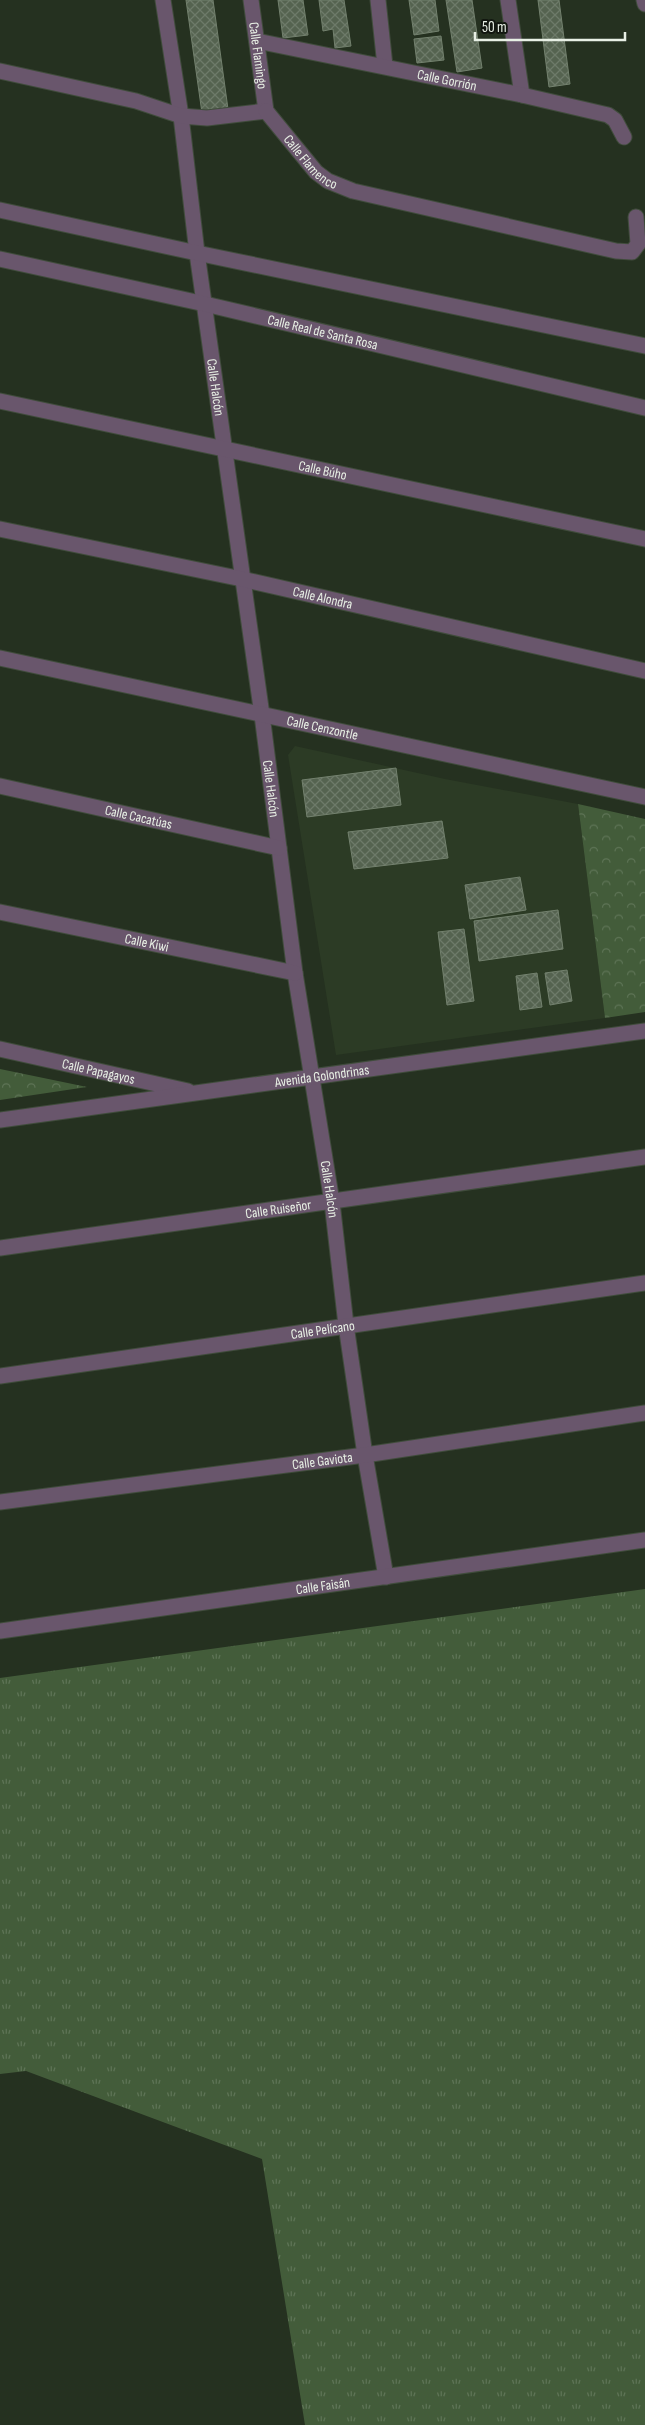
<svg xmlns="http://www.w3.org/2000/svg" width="645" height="2425" viewBox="0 0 645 2425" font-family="'Sofia Sans Condensed',sans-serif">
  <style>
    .built { fill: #2c3b25 }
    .grass { fill: url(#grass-tufts) }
    .park { fill: url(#park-crowns) }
    .building { fill: url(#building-cross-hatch); stroke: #73816e }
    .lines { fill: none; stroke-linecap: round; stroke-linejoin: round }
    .minor-casing { stroke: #404c3c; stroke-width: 17 }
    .minor { stroke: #69566c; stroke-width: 15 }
    .labels { text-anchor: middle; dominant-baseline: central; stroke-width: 5; stroke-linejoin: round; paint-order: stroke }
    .street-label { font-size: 14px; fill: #e8f0e5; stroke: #121710 }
  </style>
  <defs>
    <pattern id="grass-tufts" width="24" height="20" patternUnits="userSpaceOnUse" patternTransform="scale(1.25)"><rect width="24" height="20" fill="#435c3a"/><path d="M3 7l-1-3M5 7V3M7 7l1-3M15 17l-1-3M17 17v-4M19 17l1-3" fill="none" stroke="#5e7456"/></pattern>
    <pattern id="park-crowns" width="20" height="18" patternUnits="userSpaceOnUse" patternTransform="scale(1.25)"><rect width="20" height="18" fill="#435c3a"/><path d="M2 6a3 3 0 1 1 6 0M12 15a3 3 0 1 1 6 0" fill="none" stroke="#5e7456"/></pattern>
    <pattern id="building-cross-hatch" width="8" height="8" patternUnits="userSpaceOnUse" patternTransform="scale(1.25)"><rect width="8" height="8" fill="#556350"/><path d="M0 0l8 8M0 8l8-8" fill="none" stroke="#6d7a69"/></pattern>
  </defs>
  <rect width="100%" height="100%" fill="#253120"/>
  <path class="built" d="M295 746 445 779 578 804 605 1018 336 1055 288 755Z"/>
  <path class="grass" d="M645 1589V2425H305L262 2159 26 2071 0 2074V1678Z"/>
  <path class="park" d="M578 804 645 819V1012L605 1018Z
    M0 1069 87 1087 0 1100Z"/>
  <path class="building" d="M186 0H213L228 109 202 113Z
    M278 0H303L308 35 283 38Z
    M319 0H344L351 46 335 48 333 29 323 31Z
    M409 0H435L439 31 414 35Z
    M446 0H472L482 68 457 72Z
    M538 0H559L570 84 549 87Z
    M441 36 444 60 417 63 414 39Z
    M396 768 401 805 307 817 302 780Z
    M442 821 448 858 354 869 348 832Z
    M520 877 526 910 470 919 465 885Z
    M558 910 563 949 479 961 474 921Z
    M464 929 474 1001 447 1005 438 932Z
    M567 970 572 1001 550 1005 545 973Z
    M537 973 542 1007 520 1010 516 976Z"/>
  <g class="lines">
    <defs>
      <g id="minor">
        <path id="s1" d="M163 0 181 116 197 253 262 715 295 973 332 1202 346 1325 365 1455 386 1577"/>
        <path id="s2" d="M251 0 266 111"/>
        <path d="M378 0 385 66"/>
        <path d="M508 0 522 95"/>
        <path d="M644 0 645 4"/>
        <path id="s3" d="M257 41 522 95 608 115 615 120 624 137"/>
        <path d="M0 71 136 101 181 116 207 118 266 111"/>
        <path id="s4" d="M266 111 316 172 328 181 353 191 616 251 632 252 638 244 636 217"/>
        <path d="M0 210 197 253 645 346"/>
        <path id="s5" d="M0 259 205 304 645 408"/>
        <path id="s6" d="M0 401 645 539"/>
        <path id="s7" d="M0 529 242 579 645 671"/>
        <path id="s8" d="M0 658 645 797"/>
        <path id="s9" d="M0 786 279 848"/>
        <path id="s10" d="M0 912 295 973"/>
        <path id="s11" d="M0 1049 188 1091"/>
        <path id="s12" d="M0 1120 645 1031"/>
        <path id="s13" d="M0 1248 645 1157"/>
        <path id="s14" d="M0 1376 645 1283"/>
        <path id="s15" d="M0 1502 365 1455 645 1413"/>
        <path id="s16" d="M0 1631 645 1540"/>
      </g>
    </defs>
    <use href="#minor" class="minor-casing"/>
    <use href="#minor" class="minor"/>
  </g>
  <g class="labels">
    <g class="street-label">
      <text stroke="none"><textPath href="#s2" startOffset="56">Calle Flamingo</textPath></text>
      <text stroke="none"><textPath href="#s3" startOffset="194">Calle Gorrión</textPath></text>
      <text stroke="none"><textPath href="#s4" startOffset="68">Calle Flamenco</textPath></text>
      <text stroke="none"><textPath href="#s5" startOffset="331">Calle Real de Santa Rosa</textPath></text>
      <text stroke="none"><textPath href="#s1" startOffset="391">Calle Halcón</textPath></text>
      <text stroke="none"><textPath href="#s6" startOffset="330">Calle Búho</textPath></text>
      <text stroke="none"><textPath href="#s7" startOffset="330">Calle Alondra</textPath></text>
      <text stroke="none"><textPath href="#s8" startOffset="330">Calle Cenzontle</textPath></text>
      <text stroke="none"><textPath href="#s1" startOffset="796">Calle Halcón</textPath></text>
      <text stroke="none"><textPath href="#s9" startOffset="142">Calle Cacatúas</textPath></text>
      <text stroke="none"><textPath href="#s10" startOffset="150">Calle Kiwi</textPath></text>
      <text stroke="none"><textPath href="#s11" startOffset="101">Calle Papagayos</textPath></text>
      <text stroke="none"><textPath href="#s12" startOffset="325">Avenida Golondrinas</textPath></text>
      <text stroke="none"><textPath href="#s1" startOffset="1201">Calle Halcón</textPath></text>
      <text stroke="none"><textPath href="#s13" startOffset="281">Calle Ruiseñor</textPath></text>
      <text stroke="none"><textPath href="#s14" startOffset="326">Calle Pelícano</textPath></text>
      <text stroke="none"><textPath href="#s15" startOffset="325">Calle Gaviota</textPath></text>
      <text stroke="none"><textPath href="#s16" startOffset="326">Calle Faisán</textPath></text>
    </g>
  </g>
  <path d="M475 32v8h150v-8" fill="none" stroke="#e8f0e5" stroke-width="2.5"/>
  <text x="482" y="32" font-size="15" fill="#e8f0e5" stroke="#121710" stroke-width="4" paint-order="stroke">50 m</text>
</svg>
